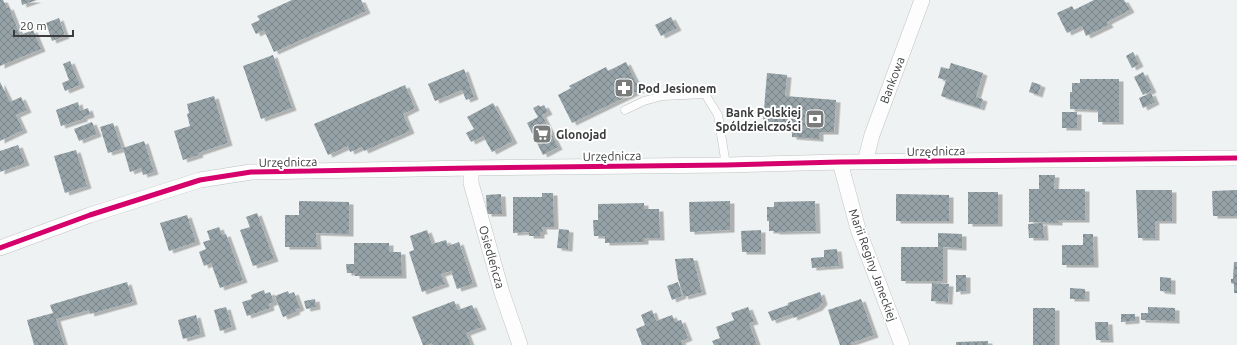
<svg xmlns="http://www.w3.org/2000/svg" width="1237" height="345" viewBox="0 0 1237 345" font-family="Ubuntu,sans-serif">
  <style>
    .building { fill: url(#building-cross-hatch); filter: url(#shadow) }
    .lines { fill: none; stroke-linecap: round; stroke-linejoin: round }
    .service-casing { stroke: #c1c3c3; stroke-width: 9 }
    .minor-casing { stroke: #c1c3c3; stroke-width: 16 }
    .service { stroke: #fdfdfd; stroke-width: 8 }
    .minor { stroke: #fdfdfd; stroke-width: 15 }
    .cycleway-casing { stroke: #fff; stroke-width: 8 }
    .cycleway { stroke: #d6006c; stroke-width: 5 }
    .labels { text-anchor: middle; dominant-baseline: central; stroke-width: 4; stroke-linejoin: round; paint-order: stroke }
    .street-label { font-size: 12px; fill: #3b3c3d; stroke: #fff }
    .poi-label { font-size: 12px; font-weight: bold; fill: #3b3c3d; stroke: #fff; text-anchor: start }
  </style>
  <defs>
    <pattern id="building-cross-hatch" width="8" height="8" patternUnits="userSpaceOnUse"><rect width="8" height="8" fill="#95a2a7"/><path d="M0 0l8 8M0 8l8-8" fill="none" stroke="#7b8589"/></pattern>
    <filter id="shadow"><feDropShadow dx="4.5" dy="2.5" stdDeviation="0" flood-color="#0004"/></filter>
  </defs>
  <rect width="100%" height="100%" fill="#eff2f2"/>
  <path class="building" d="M0 0H3L7 8 9 7 20 35 33 30 41 49 0 66Z
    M21 0H37L22 5Z
    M292 0H361L366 11 274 52 264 30 256 34 251 24 260 20 257 16Z
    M1094 0H1124L1130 10 1107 22 1109 25 1086 36 1082 26 1067 33 1057 13 1072 6 1074 10Z
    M671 17 677 28 661 36 655 25Z
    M59 18 65 36 52 41 46 23Z
    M1133 52 1139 64 1132 68 1126 56Z
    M273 55 292 108 261 119 243 66Z
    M70 61 80 85 65 91 62 83 69 80 63 64Z
    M626 62 640 90 572 123 558 95 571 88 569 86 606 67 608 71Z
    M951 63 983 73 976 97 983 99 980 108 941 96 946 80 938 78 941 67 949 69Z
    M464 69 474 97 466 100 462 90 435 101 428 84Z
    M1143 72 1152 90 1143 95 1134 77Z
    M767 73 787 75 785 96 836 100 834 132H819V139L792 137V130L782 129 783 123 763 121Z
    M1080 79H1119V122H1098V110L1070 109V92H1072V83H1080Z
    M0 82 10 102 21 97 27 110 16 115 23 130 0 141Z
    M1032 82 1041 85 1038 95 1029 92Z
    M405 85 415 108 403 114 410 131 364 151 362 147 350 152 348 146 328 155 314 124Z
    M1151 93 1155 102 1143 108 1139 98Z
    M214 96 228 143 198 153 199 155 183 160 174 131 190 126 187 114 189 113 187 104Z
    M78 102 80 111 88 108 90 115 83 117V119L61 126 56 110Z
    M493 103 513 141 492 152 483 136 471 142 466 133 474 129 467 117Z
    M539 105 540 107 544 105 548 112 542 115 558 147 543 155 527 123 538 117 533 108Z
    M1062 112H1077V128H1062Z
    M92 122 97 134 79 141 74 129Z
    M113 123 122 149 108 153 100 127Z
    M144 141 154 172 143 175 141 168 130 172 123 148Z
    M18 145 25 163 0 172V151Z
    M76 150 87 186 65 193 54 156Z
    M1039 175H1055L1054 189H1085V220H1058V223L1029 222V189H1039Z
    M1136 190H1172V221H1155V238H1138Z
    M1237 190V216H1213L1212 191Z
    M968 192H998V224H968Z
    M542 193H553L554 227H542L543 232H540V236H529V232L513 233V197H542Z
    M501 194 502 214H487L486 195Z
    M896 194 949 195V221H896Z
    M299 201 349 202V234L316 233 317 247H285V215H299Z
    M730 201V230L690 232 689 202Z
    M815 201 816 231 775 232V231H769V221H767V207H774V202Z
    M644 203V209H659L660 238H644V242L605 243V236H594L593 220H598V204Z
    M257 213 274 259 253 266 240 230 250 227 246 217Z
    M187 215 196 242 169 251 160 223Z
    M1043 223 1044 238H1029L1028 224Z
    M219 227 222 235 226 234 243 280 220 288 211 263 204 266 199 252 206 249 203 242 210 240 207 231Z
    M559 229 569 230 568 249 557 248Z
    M427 230 432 244 446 240 448 246 459 242 473 284 457 289 451 271 441 274 445 284 422 292 409 252 414 250 410 236Z
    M761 230V252H742L741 231Z
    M938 233 962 234V248L943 247V281H901V247H938Z
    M1083 234H1093L1094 265H1062V245H1083Z
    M354 243H389V252H401L402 276H355V273H347L346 264H354Z
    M837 249 839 266 812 268 811 258 824 257V250Z
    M693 258 702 292 684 297 678 279 675 259Z
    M1234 262H1237V293H1234V284L1231 283V279H1233Z
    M956 275H966V291L956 292Z
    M1160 277 1171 278V292L1160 291Z
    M127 282 133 302 90 314 89 310 56 319 64 345H34L27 320 53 313 50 305Z
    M678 282 682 296 672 300 667 286Z
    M932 283 949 284 948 302 931 301Z
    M1070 288 1085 289V299H1070Z
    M264 290 265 294 270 292 274 302 269 304 270 308 247 316 242 302 252 299 251 295Z
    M288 291 289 294 294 292 300 308 295 310 296 312 283 317 275 296Z
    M820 292 823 302 818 308 793 318 792 314 772 321 768 312 788 305V303Z
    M315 299 316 307 306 309 304 301Z
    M861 299 874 335 851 343 852 345H840L828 310Z
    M454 301 458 310 472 305 482 327 466 333 471 345H433L432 343 428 345H423L412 317Z
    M226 307 232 327 220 331 214 310Z
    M748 307 754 322 749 323 757 345H714L712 341 720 338 716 327 734 320 731 313Z
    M1148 307 1175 308V321L1141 320V313H1148Z
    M1033 308H1055V345H1033Z
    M652 310 656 321 672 315 675 322 681 320 688 338 681 341 683 345H642L636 329 645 325 641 315Z
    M1121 314H1135V321L1121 322Z
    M196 315 201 334 183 339 178 320Z
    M1095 322H1108L1109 340H1096Z
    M988 341V345H956V342Z"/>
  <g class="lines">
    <defs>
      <path id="service" d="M625 110 644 101 662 96 705 94 718 115 726 165"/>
      <path id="minor" d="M840 162 858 229 902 345
        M865 162 872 135 922 0
        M471 168V183L502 293 520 345
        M0 248 90 215 200 180 251 172 471 168 726 165 840 162 1237 158"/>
    </defs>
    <use href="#service" class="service-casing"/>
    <use href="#minor" class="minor-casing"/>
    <use href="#service" class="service"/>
    <use href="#minor" class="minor"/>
    <defs>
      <path id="cycleway" d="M0 248 90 215 200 180 251 172 471 168 726 165 840 162 1237 158"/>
    </defs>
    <use href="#cycleway" class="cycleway-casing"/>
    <use href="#cycleway" class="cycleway"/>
  </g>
  <defs>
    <symbol id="pharmacy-square" viewBox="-11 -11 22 22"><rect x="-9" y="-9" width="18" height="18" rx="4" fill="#7a7c7c" stroke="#fff"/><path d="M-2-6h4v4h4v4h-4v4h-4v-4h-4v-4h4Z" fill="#fff"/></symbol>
    <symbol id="bank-square" viewBox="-11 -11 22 22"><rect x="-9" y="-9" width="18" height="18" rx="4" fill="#7a7c7c" stroke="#fff"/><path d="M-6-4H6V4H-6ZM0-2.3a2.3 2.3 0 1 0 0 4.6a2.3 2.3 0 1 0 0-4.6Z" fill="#fff"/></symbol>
    <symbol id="supermarket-square" viewBox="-11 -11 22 22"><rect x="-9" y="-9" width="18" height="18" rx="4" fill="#7a7c7c" stroke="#fff"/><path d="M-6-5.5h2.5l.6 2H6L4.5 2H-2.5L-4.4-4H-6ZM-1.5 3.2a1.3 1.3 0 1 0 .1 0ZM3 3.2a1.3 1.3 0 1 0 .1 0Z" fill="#fff"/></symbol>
  </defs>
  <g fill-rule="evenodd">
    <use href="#pharmacy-square" x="613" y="77" width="22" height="22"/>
    <use href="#bank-square" x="804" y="108" width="22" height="22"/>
    <use href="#supermarket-square" x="531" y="123" width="22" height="22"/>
  </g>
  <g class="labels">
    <g class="street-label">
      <text transform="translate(892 80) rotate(-69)">Bankowa</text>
      <text transform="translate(936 151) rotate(-1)">Urzędnicza</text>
      <text transform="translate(612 156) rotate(-1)">Urzędnicza</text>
      <text transform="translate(288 162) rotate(-1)">Urzędnicza</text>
      <text transform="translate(492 257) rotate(74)">Osiedleńcza</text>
      <text transform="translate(873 265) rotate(70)">Marii Reginy Janeckiej</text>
    </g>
    <g class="poi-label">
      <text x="638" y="88">Pod Jesionem</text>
      <text x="801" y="112" text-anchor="end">Bank Polskiej<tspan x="801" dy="14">Spóldzielczości</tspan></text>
      <text x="556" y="134">Glonojad</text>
    </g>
  </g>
  <path d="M14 30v6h59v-6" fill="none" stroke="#3b3c3d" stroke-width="2"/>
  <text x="20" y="30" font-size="12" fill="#3b3c3d" stroke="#ffffff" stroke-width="3" paint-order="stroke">20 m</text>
</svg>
